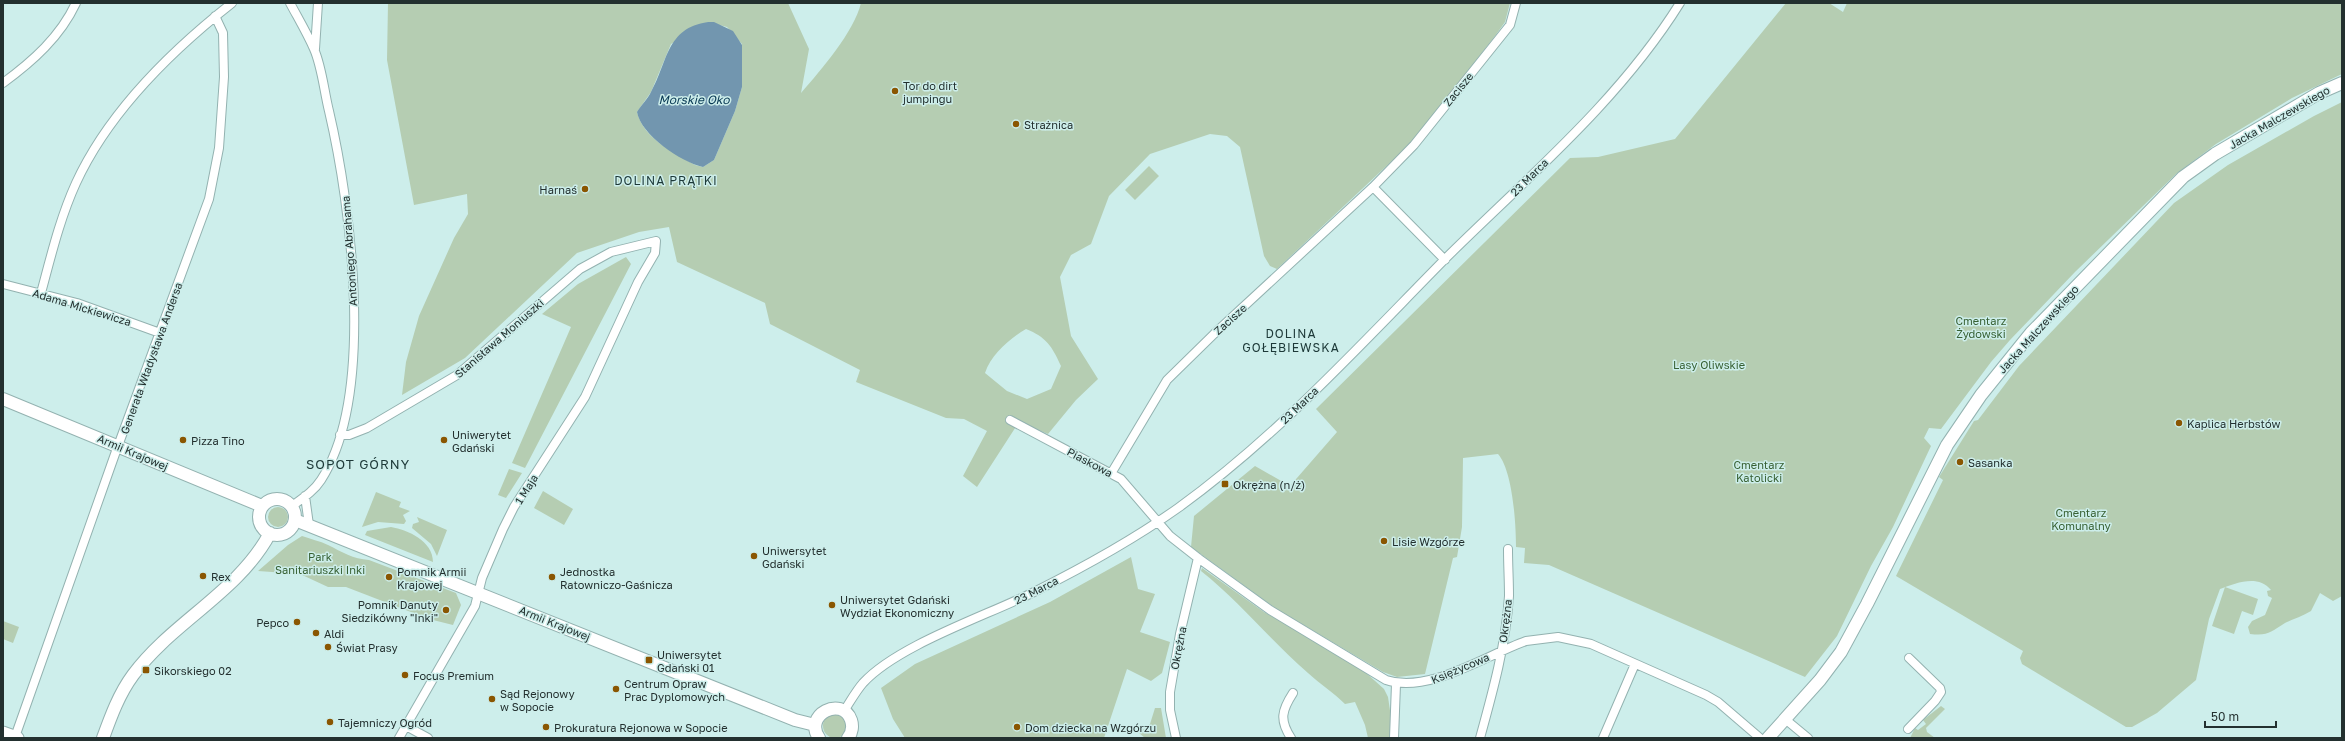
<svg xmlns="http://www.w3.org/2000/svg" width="2345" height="741" viewBox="0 0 2345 741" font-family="'Golos Text',sans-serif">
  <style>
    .green { fill: #b5cdb2; fill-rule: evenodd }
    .water { fill: #7296af }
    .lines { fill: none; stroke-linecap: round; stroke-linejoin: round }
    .street-casing { stroke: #93b2b0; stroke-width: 10 }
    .secondary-casing { stroke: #93b2b0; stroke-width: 14 }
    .primary-casing { stroke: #93b2b0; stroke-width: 15 }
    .street { stroke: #fff; stroke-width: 8 }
    .secondary { stroke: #fff; stroke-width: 12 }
    .primary { stroke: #fff; stroke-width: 13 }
    .poi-dot { fill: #8a5601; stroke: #cdeeeb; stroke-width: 1.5 }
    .labels { text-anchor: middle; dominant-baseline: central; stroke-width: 3; stroke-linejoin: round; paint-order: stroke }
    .poi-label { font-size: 11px; fill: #23302f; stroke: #cdeeeb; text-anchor: start }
    .street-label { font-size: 11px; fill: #23302f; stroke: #cdeeeb }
    .park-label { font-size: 11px; fill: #386134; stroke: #cdeeeb }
    .water-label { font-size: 12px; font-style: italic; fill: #083853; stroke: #cdeeeb }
    .neighbourhood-label { font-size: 12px; letter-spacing: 1px; fill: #1d3938; stroke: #cdeeeb }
    .quarter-label { font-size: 13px; letter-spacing: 1px; fill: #1d3938; stroke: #cdeeeb }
  </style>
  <rect width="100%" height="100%" fill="#cdeeeb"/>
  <path class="green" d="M388 3H788L809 49 801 93C821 70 854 32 861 3H1510L1505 22 1495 36 1412 142 1277 269 1270 266 1264 256 1240 147 1227 136 1210 134 1150 154 1109 196 1091 244 1071 255 1060 277 1071 336 1098 379 1076 400 1048 434 1019 422 977 487 963 476 987 431 964 419 946 418 856 382 860 370 770 324 765 303 677 262 669 227 639 232 577 253 465 358 402 395 406 362 419 316 454 238 468 214 467 194 414 205 387 60ZM708 22 727 27 742 44V87L735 111 714 160 703 167 695 165C672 151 644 139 637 112L651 92 671 44ZM1026 329C1046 337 1052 346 1061 366L1051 389 1027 399 1007 391 985 373C991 355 1009 339 1026 329Z
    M1786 3H1829L1843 12 1847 3H2342V74L2292 98 2216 144 2176 174 2075 272 2010 340 1991 362 1941 429 1929 428 1924 438 1931 446 1893 527 1871 566 1837 636 1805 677 1549 565 1524 563 1525 548 1516 547C1516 525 1513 471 1498 454L1463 458 1462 527 1457 557 1453 558 1425 674 1397 677 1383 672 1278 610 1191 547 1194 516 1255 466 1290 486 1337 432 1316 409 1570 158 1598 157 1675 139Z
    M2342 102V596L2333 601 2320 593 2311 611C2303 616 2293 619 2285 623 2270 632 2269 636 2250 634L2248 627 2252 621 2265 615 2272 598 2268 596 2267 591 2271 590C2258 574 2236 583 2220 589L2209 619 2196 680 2157 713 2132 727H2126L2022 664 2020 658 2023 651 1896 576 1943 480 1939 477 1974 421 1978 420 2019 366 2174 203 2228 165 2314 116Z
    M1149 166 1159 176 1135 200 1125 190Z
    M626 257 631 264 525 468 512 463 571 327 542 314 578 284Z
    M509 469 522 473 506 498 498 495Z
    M543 491 573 509 564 525 534 508Z
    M376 492 401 502 399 507 410 511 403 515 406 521 404 524 378 522 362 527Z
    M268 517a10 10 0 1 1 20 0a10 10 0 1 1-20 0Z
    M417 517 447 530 437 556 431 544 412 528 413 524 419 522Z
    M391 527C408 530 433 541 433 562L365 535 367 531Z
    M302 536C310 539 320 541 328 545 342 552 353 559 369 560L456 593 461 605 453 625 429 619 346 587H328L300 574 258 571 288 545Z
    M1131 557 1138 589 1155 594 1140 632 1170 642 1162 673 1151 681 1127 669 1104 738H905L893 719 881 688 915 664 1050 602Z
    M1202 568 1264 612 1355 663 1384 689 1388 697 1392 724 1390 738H1368L1365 725 1355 702 1345 704C1334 693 1320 684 1308 673 1271 641 1240 602 1201 571Z
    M2225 587 2258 599 2253 615 2242 611 2234 634 2212 626Z
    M3 621 19 627 13 643 3 639Z
    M1941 706 1945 709 1926 728 1927 732 1935 738H1910L1915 728 1918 730 1926 724 1923 720Z
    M1155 708H1161L1166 738H1145L1139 733 1150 724Z
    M823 726a12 12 0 1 1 24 0a12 12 0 1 1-24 0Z"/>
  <path class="water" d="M708 22H714L733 31 742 45V87L735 111 714 160 703 167C681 162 641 135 637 112 641 105 648 99 651 92 668 62 666 28 708 22Z"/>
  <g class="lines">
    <defs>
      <path id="street" d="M290 3C298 18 307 33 314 49 322 67 324 91 329 111 351 205 376 395 321 480 314 491 303 498 292 506
        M315 49 318 3
        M3 83C33 61 60 37 76 3
        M1373 187 1445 260
        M3 284 77 303 160 333
        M41 293C51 256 60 218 76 183 109 111 171 51 232 3
        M1010 420 1121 479 1170 536 1198 558 1270 610 1386 680C1429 694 1484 656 1526 641L1558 637 1591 644 1706 695 1718 702 1760 738
        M340 435H349L367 428 457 375 580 269 611 252 656 241 655 253 638 282 585 397 514 507 503 529 482 578 475 606 399 738
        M1112 472 1167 380 1214 334 1373 187 1414 145 1510 25 1516 3
        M305 496 309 525
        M844 711C850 702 856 691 863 683 898 645 986 616 1034 592 1084 567 1133 540 1178 508 1278 436 1361 344 1447 257 1528 177 1619 101 1680 3
        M1785 719 1808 738
        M406 726 428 738
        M1908 729 1935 701 1941 692 1940 688 1909 658
        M15 737 115 454 209 199 219 148 224 77 223 33 215 16
        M1176 738 1170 710V692L1180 634 1198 558
        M1291 738C1279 720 1282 710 1293 693
        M1394 738 1396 684
        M1480 738C1493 691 1506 644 1509 596 1509 580 1508 565 1508 549
        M1603 738 1635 664"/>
      <path id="secondary" d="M3 399 262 506
        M259 517a18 18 0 1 1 36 0a18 18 0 1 1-36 0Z
        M295 520 795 720 815 725
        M103 738C111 716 119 694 133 675 172 622 239 592 270 533
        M819 738C803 715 842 695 851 720 853 726 852 733 848 738
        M1768 738 1820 680 1841 652 1867 604 1947 445 1981 395 2031 333 2183 177 2215 154 2319 93 2342 83"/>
      <path id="primary" d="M3 733 17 738"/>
    </defs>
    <use href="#street" class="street-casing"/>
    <use href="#secondary" class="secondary-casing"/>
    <use href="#primary" class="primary-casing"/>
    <use href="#street" class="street"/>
    <use href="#secondary" class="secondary"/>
    <use href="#primary" class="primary"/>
  </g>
  <g class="poi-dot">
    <circle cx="895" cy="91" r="4"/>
    <circle cx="1016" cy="124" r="4"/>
    <circle cx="585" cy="189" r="4"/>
    <circle cx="2179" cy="423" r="4"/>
    <circle cx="183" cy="440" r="4"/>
    <circle cx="444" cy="440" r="4"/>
    <circle cx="1960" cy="462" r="4"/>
    <rect x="1221" y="480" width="8" height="8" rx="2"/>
    <circle cx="1384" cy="541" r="4"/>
    <circle cx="754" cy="556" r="4"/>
    <circle cx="203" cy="576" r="4"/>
    <circle cx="389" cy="577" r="4"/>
    <circle cx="552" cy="577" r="4"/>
    <circle cx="832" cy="605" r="4"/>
    <circle cx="446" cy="610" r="4"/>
    <circle cx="297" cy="622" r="4"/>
    <circle cx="316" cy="633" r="4"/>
    <circle cx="328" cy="647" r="4"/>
    <rect x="645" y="656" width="8" height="8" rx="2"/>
    <rect x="142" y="666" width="8" height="8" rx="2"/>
    <circle cx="405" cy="675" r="4"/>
    <circle cx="616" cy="689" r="4"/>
    <circle cx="492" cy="699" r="4"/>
    <circle cx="330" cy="722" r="4"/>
    <circle cx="546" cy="727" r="4"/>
    <circle cx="1017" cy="727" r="4"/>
  </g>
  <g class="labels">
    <g class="poi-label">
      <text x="903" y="85">Tor do dirt<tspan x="903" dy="13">jumpingu</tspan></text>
      <text x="1024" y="124">Strażnica</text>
      <text x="577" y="189" text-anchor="end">Harnaś</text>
      <text x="2187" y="423">Kaplica Herbstów</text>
      <text x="452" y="434">Uniwerytet<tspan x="452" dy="13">Gdański</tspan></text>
      <text x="191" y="440">Pizza Tino</text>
      <text x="1968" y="462">Sasanka</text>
      <text x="1233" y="484">Okrężna (n/ż)</text>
      <text x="1392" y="541">Lisie Wzgórze</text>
      <text x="762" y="550">Uniwersytet<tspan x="762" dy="13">Gdański</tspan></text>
      <text x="397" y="571">Pomnik Armii<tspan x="397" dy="13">Krajowej</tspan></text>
      <text x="560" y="571">Jednostka<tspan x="560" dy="13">Ratowniczo-Gaśnicza</tspan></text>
      <text x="211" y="576">Rex</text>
      <text x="840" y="599">Uniwersytet Gdański<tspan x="840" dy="13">Wydział Ekonomiczny</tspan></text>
      <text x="438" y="604" text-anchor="end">Pomnik Danuty<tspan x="438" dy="13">Siedzikówny "Inki"</tspan></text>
      <text x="289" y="622" text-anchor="end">Pepco</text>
      <text x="324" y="633">Aldi</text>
      <text x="336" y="647">Świat Prasy</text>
      <text x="657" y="654">Uniwersytet<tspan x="657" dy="13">Gdański 01</tspan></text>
      <text x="154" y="670">Sikorskiego 02</text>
      <text x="413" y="675">Focus Premium</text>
      <text x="624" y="683">Centrum Opraw<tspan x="624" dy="13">Prac Dyplomowych</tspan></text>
      <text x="500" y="693">Sąd Rejonowy<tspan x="500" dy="13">w Sopocie</tspan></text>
      <text x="338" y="722">Tajemniczy Ogród</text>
      <text x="554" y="727">Prokuratura Rejonowa w Sopocie</text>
      <text x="1025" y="727">Dom dziecka na Wzgórzu</text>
    </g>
    <g class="street-label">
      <text transform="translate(1458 89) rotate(-51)">Zacisze</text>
      <text transform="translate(2279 117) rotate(-30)">Jacka Malczewskiego</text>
      <text transform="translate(1529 177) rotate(-45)">23 Marca</text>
      <text transform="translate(349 251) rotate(-94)">Antoniego Abrahama</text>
      <text transform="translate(82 307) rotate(17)">Adama Mickiewicza</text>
      <text transform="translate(1230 319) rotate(-42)">Zacisze</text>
      <text transform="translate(2038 329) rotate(-48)">Jacka Malczewskiego</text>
      <text transform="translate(499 338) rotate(-41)">Stanisława Moniuszki</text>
      <text transform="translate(151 358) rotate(-70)">Generała Władysława Andersa</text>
      <text transform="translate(1299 405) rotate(-44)">23 Marca</text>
      <text transform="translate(133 452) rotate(23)">Armii Krajowej</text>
      <text transform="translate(1090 462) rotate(28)">Piaskowa</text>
      <text transform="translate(526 489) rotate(-58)">1 Maja</text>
      <text transform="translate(1036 590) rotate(-27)">23 Marca</text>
      <text transform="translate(1505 621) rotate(-83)">Okrężna</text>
      <text transform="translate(555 623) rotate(22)">Armii Krajowej</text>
      <text transform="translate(1178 648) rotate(-79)">Okrężna</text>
      <text transform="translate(1460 668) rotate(-23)">Księżycowa</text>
    </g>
    <g class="park-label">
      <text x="1981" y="320">Cmentarz<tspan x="1981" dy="13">Żydowski</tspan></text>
      <text x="1709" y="364">Lasy Oliwskie</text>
      <text x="1759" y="464">Cmentarz<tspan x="1759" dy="13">Katolicki</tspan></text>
      <text x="2081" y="512">Cmentarz<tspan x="2081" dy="13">Komunalny</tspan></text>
      <text x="320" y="556">Park<tspan x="320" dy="13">Sanitariuszki Inki</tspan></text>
    </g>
    <g class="water-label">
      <text x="694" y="99">Morskie Oko</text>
    </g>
    <g class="neighbourhood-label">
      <text x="666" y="180">DOLINA PRĄTKI</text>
      <text x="1291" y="333">DOLINA<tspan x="1291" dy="14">GOŁĘBIEWSKA</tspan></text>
    </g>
    <g class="quarter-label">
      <text x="358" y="464">SOPOT GÓRNY</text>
    </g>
  </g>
  <rect width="2345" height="741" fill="none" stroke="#23302f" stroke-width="8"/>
  <path d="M2205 721v6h71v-6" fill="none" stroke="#23302f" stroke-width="2"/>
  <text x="2211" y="721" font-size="12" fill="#23302f" stroke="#cdeeeb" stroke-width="3" paint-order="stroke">50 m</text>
</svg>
